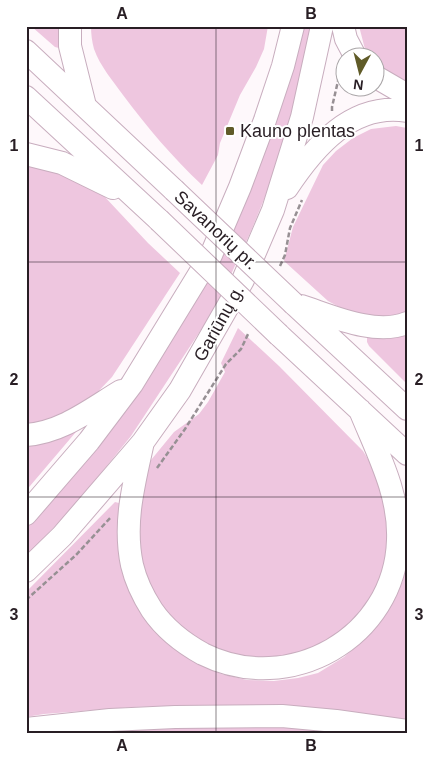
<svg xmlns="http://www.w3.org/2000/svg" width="433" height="759" viewBox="0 0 433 759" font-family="Arial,sans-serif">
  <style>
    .green { fill: #eec6df }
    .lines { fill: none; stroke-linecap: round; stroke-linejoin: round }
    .highway-casing { stroke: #c8adbe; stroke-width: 24 }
    .path { stroke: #979094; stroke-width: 2.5; stroke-dasharray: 5 2.5; stroke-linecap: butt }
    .highway { stroke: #fff; stroke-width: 22 }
    .highway-bridge-casing { stroke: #c8adbe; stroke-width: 24; stroke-linecap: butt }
    .highway-bridge { stroke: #fff; stroke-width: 22 }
    .grid { fill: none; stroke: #281e24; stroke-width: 1; stroke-opacity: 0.55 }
    .poi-dot { fill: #605b28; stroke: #fff; stroke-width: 2 }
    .labels { text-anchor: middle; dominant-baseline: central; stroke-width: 4; stroke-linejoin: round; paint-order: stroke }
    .poi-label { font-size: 18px; fill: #281e24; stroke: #fff; text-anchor: start }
    .street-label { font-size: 18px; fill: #281e24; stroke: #fff }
    .neatline { fill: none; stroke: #281e24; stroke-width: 2 }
    .grid-label { font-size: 16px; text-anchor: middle; font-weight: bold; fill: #281e24 }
  </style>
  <rect width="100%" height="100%" fill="#fef8fb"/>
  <path class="green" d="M31 26H61L59 48 55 47Z
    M91 26H268L264 49 256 67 240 95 220 143 218 155 202 185C173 158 147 127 123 95 113 81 100 66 94 49 92 42 91 34 91 26Z
    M302 26H312L305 70 269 187 251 231 216 307 131 436 72 509 26 556V526L37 515 144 381Z
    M359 26H407V84L376 68V58L367 57Z
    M396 126 407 128V315L397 318 352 314 328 301 284 261 293 227 323 165 336 151 353 138 371 129Z
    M26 162 46 165 104 196 148 243 180 273 112 377 90 400 62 417 26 428Z
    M238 328 279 366 363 451 381 480 390 510 386 577 347 631 288 660 220 653 190 637 165 613 147 584 137 551 142 484 151 460 174 432 199 414 208 402 225 372 221 363Z
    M407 331V384L369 346 367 342V338L372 335Z
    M81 426 30 486 26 490V443Z
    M115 502 123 504 125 566 197 662 221 674 247 680 274 681 298 678 318 673 344 657 368 636 385 612 402 583 407 564V721L221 705 133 707 44 714 26 717V592Z
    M238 724 371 733H59Z"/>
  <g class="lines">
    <defs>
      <path id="highway" d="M70 26V46L85 106
        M343 26 346 39 356 58
        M26 51 174 190
        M376 77 407 95
        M26 97 159 220
        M26 154 62 163 113 188
        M287 188C314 147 352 102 407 111
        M294 304 407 409
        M301 306C332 316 375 336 407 323
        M279 335 407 454
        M26 435C63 432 91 409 121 391
        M143 442C134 483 123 523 132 565 136 582 143 596 152 610 165 629 183 643 203 654 289 697 395 638 398 540 400 494 377 452 360 410
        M26 514 89 441 132 384 211 255 240 187 265 120 283 66 293 26
        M26 571 62 536 143 442 180 390 243 280 273 210 302 117 322 26
        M26 729 110 720 175 717 282 716 336 721 407 731"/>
    </defs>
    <use href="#highway" class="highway-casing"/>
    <path class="path" d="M332 111V107L341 68
      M280 266 285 255 290 228 302 200
      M157 468 185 429 226 364 241 349 249 332
      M26 600 76 555 111 517"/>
    <use href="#highway" class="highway"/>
    <defs>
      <path id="highway-bridge" d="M174 190 294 304
        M159 220 279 335"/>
    </defs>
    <use href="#highway-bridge" class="highway-bridge-casing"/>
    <use href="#highway-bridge" class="highway-bridge"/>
  </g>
  <path class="grid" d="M216 26V733M26 262H407M26 497H407"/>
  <rect class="poi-dot" x="225" y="126" width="10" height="10" rx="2.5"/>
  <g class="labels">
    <g class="poi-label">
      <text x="240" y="131">Kauno plentas</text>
    </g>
    <g class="street-label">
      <text transform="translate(216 230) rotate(43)">Savanorių pr.</text>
      <text transform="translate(219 323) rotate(-61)">Gariūnų g.</text>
    </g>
  </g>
  <rect width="433" height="759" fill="none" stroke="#ffffff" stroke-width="55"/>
  <g transform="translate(360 72) rotate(187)"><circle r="24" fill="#ffffff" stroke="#a9a5a7"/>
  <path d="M0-4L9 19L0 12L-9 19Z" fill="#605b28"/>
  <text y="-8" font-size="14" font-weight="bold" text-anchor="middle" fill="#281e24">N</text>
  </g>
  <rect x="28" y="28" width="378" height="704" class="neatline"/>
  <g class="grid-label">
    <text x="122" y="19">A</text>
    <text x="311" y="19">B</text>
    <text x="14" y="151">1</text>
    <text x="419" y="151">1</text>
    <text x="14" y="385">2</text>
    <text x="419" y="385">2</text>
    <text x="14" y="620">3</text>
    <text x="419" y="620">3</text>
    <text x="122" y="751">A</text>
    <text x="311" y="751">B</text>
  </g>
</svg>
